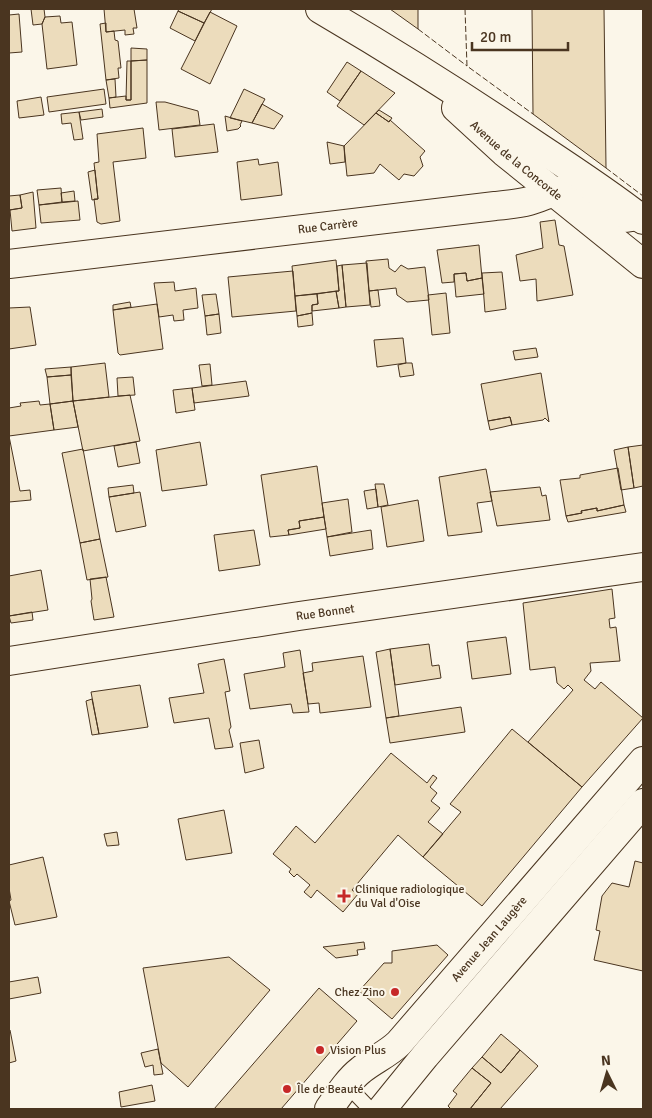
<svg xmlns="http://www.w3.org/2000/svg" width="652" height="1118" viewBox="0 0 652 1118" font-family="Signika,sans-serif">
  <style>
    .building { fill: #ecdcbc; stroke: #4a3520 }
    .lines { fill: none; stroke-linecap: round; stroke-linejoin: round }
    .service-casing { stroke: #4a3520; stroke-width: 16 }
    .minor-casing { stroke: #4a3520; stroke-width: 30 }
    .secondary-casing { stroke: #4a3520; stroke-width: 30 }
    .service { stroke: #fbf6e9; stroke-width: 14 }
    .minor { stroke: #fbf6e9; stroke-width: 28 }
    .secondary { stroke: #fbf6e9; stroke-width: 28 }
    .fence { stroke: #4a3520; stroke-width: 1; stroke-dasharray: 6 2.5; stroke-linecap: butt }
    .poi-dot { fill: #c62828; stroke: #fbf6e9; stroke-width: 2 }
    .labels { text-anchor: middle; dominant-baseline: central; stroke-width: 4; stroke-linejoin: round; paint-order: stroke }
    .street-label { font-size: 12px; fill: #4a3520; stroke: #fbf6e9 }
    .poi-label { font-size: 12px; fill: #4a3520; stroke: #fbf6e9; text-anchor: start }
  </style>
  <rect width="100%" height="100%" fill="#fbf6e9"/>
  <path class="building" d="M31 9H44L45 17 42 24 33 25Z
    M104 9H134L137 28H133L134 34 125 35V30L106 32Z
    M179 9H212L204 23 178 11Z
    M390 9H418V29Z
    M532 9H604L606 168 533 114Z
    M178 11 204 23 195 41 170 28Z
    M210 12 237 26 210 84 181 69Z
    M19 14 22 52 9 53V15Z
    M60 16 61 23 72 22 77 65 47 69 42 24 45 17Z
    M106 23V32L114 31 115 40 118 41 121 68H118L119 78 106 80 100 24Z
    M131 48 147 49V60L131 61Z
    M147 60V103L110 108 109 98 126 96V100H131V61Z
    M127 61H131V100H126Z
    M347 62 361 71 340 101 327 92Z
    M361 71 395 93 364 125 337 106Z
    M115 79 116 97 109 98 106 80Z
    M104 89 106 104 49 112 47 97Z
    M244 89 265 99 252 123 230 118Z
    M41 97 44 115 19 118 17 101Z
    M156 102H165L198 111 200 125 159 130Z
    M262 104 283 116 274 129 252 123Z
    M102 109 103 117 81 120 79 112Z
    M379 110 392 118 389 122 376 113Z
    M79 112 83 139 74 140 71 123 62 124 61 114Z
    M376 113 389 122 390 120 425 151 420 157 423 166 414 176 404 174 399 180 380 164 374 173 347 176 344 146Z
    M225 116 242 121 240 125 241 126 238 129 227 131Z
    M214 124 218 152 175 157 172 129Z
    M143 128 146 158 113 162 120 221 101 224 97 222 94 199H98L94 163 99 162 97 134Z
    M327 142 344 146 345 162 330 164Z
    M258 159 259 165 278 162 282 195 241 200 237 162Z
    M95 170 98 199 92 200 88 172Z
    M61 188 62 202 39 205 37 190Z
    M74 191 75 201 62 202 61 193Z
    M33 192 36 228 12 231 10 210 22 208 20 195Z
    M20 195 22 208 9 210V196Z
    M78 201 80 220 41 223 39 205Z
    M555 220 559 245 564 246 573 295 537 301 536 279 520 281 516 255 543 248 540 222Z
    M479 245 482 278 467 281 466 273 454 274V282L442 283 437 250Z
    M388 259 389 268 395 272 401 265 408 269 425 267 429 300 407 302 397 295 396 288 369 291 366 261Z
    M336 260 339 291 295 296 292 266Z
    M367 263 370 305 346 307 342 265Z
    M342 265 346 307 339 308 336 291H339L337 266Z
    M293 271 296 311 232 317 228 277Z
    M502 272 506 309 485 312 482 273Z
    M466 273 467 281 482 278 484 294 456 297 454 274Z
    M174 282 175 291 196 288 198 308 183 310 184 320 174 321 173 315 159 317 154 283Z
    M378 290 380 306 371 307 369 291Z
    M336 291 339 308 312 311V305L318 304 317 294Z
    M446 293 450 333 432 335 428 295Z
    M216 294 219 314 205 316 202 295Z
    M317 294 318 304 312 305V313L297 316 295 296Z
    M130 302 131 307 113 310V305Z
    M157 304 163 349 120 355 118 353 113 310Z
    M30 307 36 345 9 349V308Z
    M312 313 313 325 298 327 297 316Z
    M219 314 221 333 207 335 205 316Z
    M403 338 406 363 377 367 374 340Z
    M536 348 538 357 515 360 513 351Z
    M105 363 109 397 73 401 71 367Z
    M406 363H412L414 375 400 377 398 365Z
    M210 364 212 385 202 386 199 365Z
    M71 367V375L47 377 45 369Z
    M541 373 549 422 545 418 543 420 512 425 510 417 488 421 481 384Z
    M71 375 73 401 50 404 47 377Z
    M133 377 135 395 118 396 117 378Z
    M246 381 249 396 194 403 192 388Z
    M192 388 195 410 176 413 173 390Z
    M130 395 140 441 83 451 73 401Z
    M39 401 40 405 50 404 54 430 9 436V408L21 406 20 403Z
    M73 401 78 427 54 430 50 404Z
    M510 417 512 425 490 430 488 421Z
    M9 436 20 491 30 490 31 500 9 502Z
    M136 442 140 463 118 467 114 446Z
    M200 442 207 485 162 491 156 450Z
    M643 445V486L634 488 628 447Z
    M628 447 634 488 621 490 614 450Z
    M83 449 100 539 80 543 62 453Z
    M317 466 324 517 299 521 300 528 288 530 289 535 270 537 261 475Z
    M618 468 624 505 597 511V508L581 511 582 513 566 516 560 480 580 478V475Z
    M486 469 492 501 477 503 482 532 448 536 439 477Z
    M375 484H384L388 505 378 507Z
    M133 485 134 493 109 497 108 488Z
    M540 487 542 496 546 495 550 520 497 526 490 492Z
    M376 489 378 507 367 509 364 491Z
    M140 492 146 526 116 532 109 497Z
    M348 499 352 532 327 537 322 503Z
    M418 500 424 541 387 547 381 507Z
    M624 505 626 512 568 522 566 516 582 513 581 511 597 508V511Z
    M324 517 326 529 289 535 288 530 300 528 299 521Z
    M254 530 260 565 219 571 214 535Z
    M371 530 373 549 330 556 327 537Z
    M100 539 108 577 87 580 80 543Z
    M41 570 48 610 9 616V576Z
    M106 577 114 617 94 620 91 601 92 599 90 579Z
    M612 589 615 618 609 619 610 628 616 627 620 661 590 663 591 671 584 680 595 689 601 682 643 718 582 787 528 742 573 690 568 685 564 689 557 683 555 667 530 670 523 603Z
    M32 612 33 620 11 623 9 616Z
    M506 637 511 674 472 679 467 642Z
    M429 644 432 666 439 665 441 678 395 685 390 649Z
    M390 649 399 716 386 718 376 652Z
    M300 650 309 712 293 713 291 704 250 709 244 674 285 667 283 653Z
    M363 656 371 707 320 713 319 703 308 704 303 673 313 671 312 663Z
    M224 659 230 691 225 692 231 727 229 730 233 747 215 749 209 718 174 723 169 698 204 693 198 664Z
    M140 685 148 727 99 734 91 692Z
    M92 699 99 734 92 735 86 701Z
    M461 707 465 732 390 743 386 718Z
    M512 729 582 787 482 906 423 857 461 812 450 804Z
    M259 740 264 768 245 773 240 743Z
    M391 753 427 783 433 775 437 778 430 787 437 793 431 801 440 808 428 822 443 834 423 857 398 835 352 890 358 894 343 912 317 890 311 898 304 892 310 885 297 874 294 877 289 872 291 869 273 854 296 826 315 843Z
    M224 810 232 853 186 860 178 819Z
    M117 832 119 845 107 846 104 834Z
    M43 857 57 917 15 925 9 901 11 900 9 888V865Z
    M635 861 643 863V971L594 960 600 931 596 930 602 896 612 883 629 887Z
    M364 942 365 949 357 950 358 955 336 958 323 947Z
    M437 945 448 955 392 1019 359 991 384 963H392V951Z
    M229 957 270 990 188 1087 161 1063 143 968Z
    M38 977 41 993 9 999V982Z
    M319 988 357 1021 281 1109H214Z
    M10 1030 16 1061 9 1063V1031Z
    M501 1034 520 1050 501 1073 482 1057Z
    M158 1049 163 1074 154 1075 153 1065 145 1067 141 1053Z
    M520 1050 538 1066 500 1109H470L491 1083 472 1068 482 1057 501 1073Z
    M472 1068 491 1083 470 1109H451L448 1106 457 1094 453 1091Z
    M152 1085 155 1101 121 1107 119 1092Z"/>
  <g class="lines">
    <defs>
      <path id="service" d="M347 1085 370 1109"/>
      <g id="minor">
        <path id="s1" d="M9 264 495 206C506 205 518 204 529 201 545 197 560 186 578 190 595 194 605 216 623 218 628 218 634 216 638 216"/>
        <path id="s2" d="M9 661 299 616 643 567"/>
        <path id="s3" d="M329 1109C338 1096 348 1080 361 1070 373 1060 388 1054 399 1043L643 761"/>
        <path d="M382 1109 425 1056 643 803"/>
      </g>
      <g id="secondary">
        <path d="M320 9C395 53 468 99 540 148 575 171 610 194 643 220"/>
        <path id="s4" d="M456 108 504 152 643 264"/>
      </g>
    </defs>
    <use href="#service" class="service-casing"/>
    <use href="#minor" class="minor-casing"/>
    <use href="#secondary" class="secondary-casing"/>
    <use href="#service" class="service"/>
    <use href="#minor" class="minor"/>
    <use href="#secondary" class="secondary"/>
    <path class="fence" d="M465 9 467 66 533 114
      M418 29 467 66
      M606 168 643 196"/>
  </g>
  <g class="poi-dot">
    <path d="M341.5 888.5h5v5h5v5h-5v5h-5v-5h-5v-5h5z"/>
    <circle cx="395" cy="992" r="5"/>
    <circle cx="320" cy="1050" r="5"/>
    <circle cx="287" cy="1089" r="5"/>
  </g>
  <g class="labels">
    <g class="street-label">
      <text stroke="none"><textPath href="#s4" startOffset="80">Avenue de la Concorde</textPath></text>
      <text stroke="none"><textPath href="#s1" startOffset="321">Rue Carrère</textPath></text>
      <text stroke="none"><textPath href="#s2" startOffset="320">Rue Bonnet</textPath></text>
      <text stroke="none"><textPath href="#s3" startOffset="235">Avenue Jean Laugère</textPath></text>
    </g>
    <g class="poi-label">
      <text x="355" y="889">Clinique radiologique<tspan x="355" dy="14">du Val d'Oise</tspan></text>
      <text x="385" y="992" text-anchor="end">Chez Zino</text>
      <text x="330" y="1050">Vision Plus</text>
      <text x="297" y="1089">Île de Beauté</text>
    </g>
  </g>
  <rect width="652" height="1118" fill="none" stroke="#4a3520" stroke-width="20"/>
  <g transform="translate(607 1073) rotate(355)" stroke="#fbf6e9" stroke-width="4" paint-order="stroke">
  <path d="M0-4L9 19L0 12L-9 19Z" fill="#4a3520"/>
  <text y="-8" font-size="14" font-weight="bold" text-anchor="middle" fill="#4a3520">N</text>
  </g>
  <path d="M472 42v8h96v-8" fill="none" stroke="#4a3520" stroke-width="2.5"/>
  <text x="480" y="42" font-size="15" fill="#4a3520" stroke="#fbf6e9" stroke-width="4" paint-order="stroke">20 m</text>
</svg>
